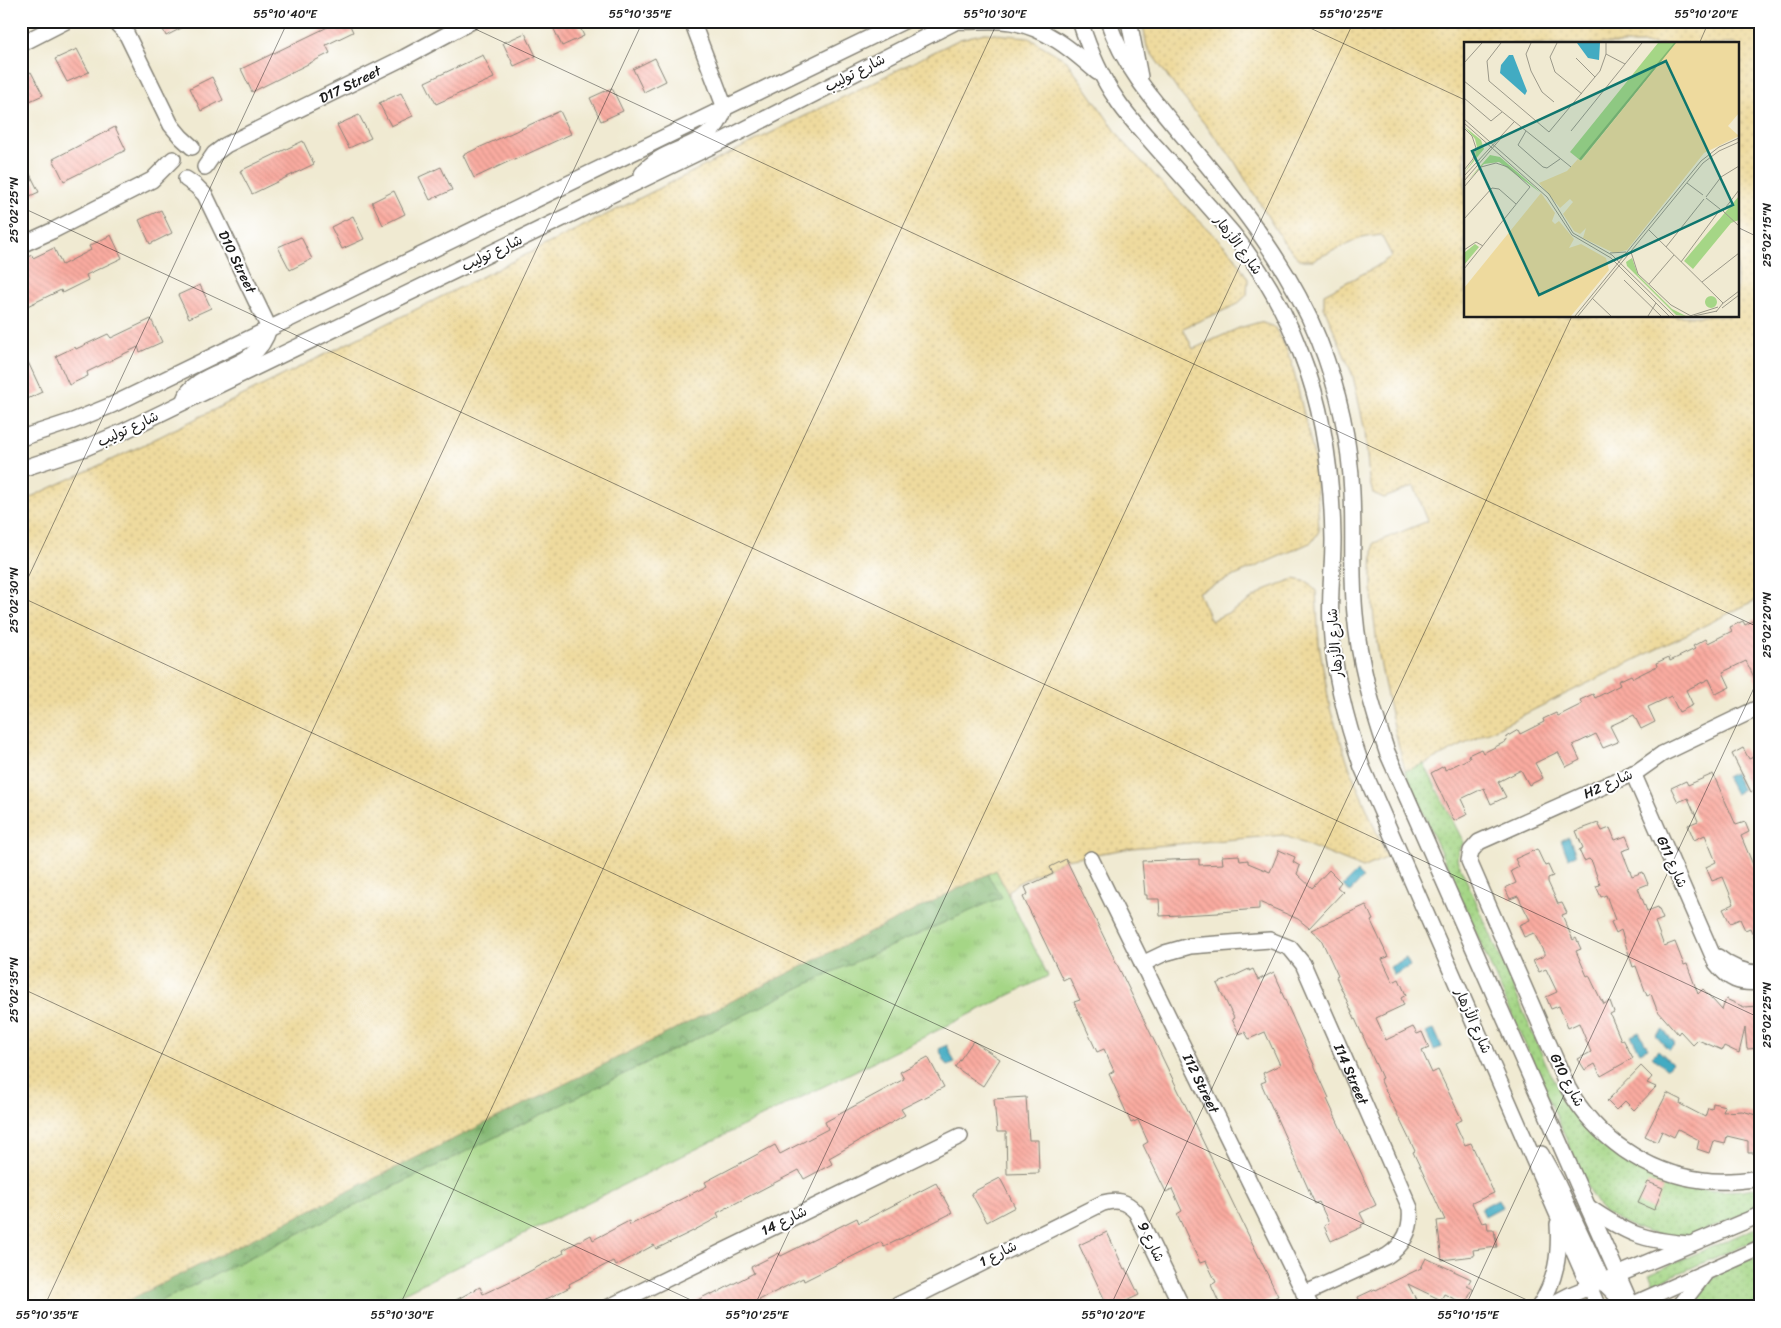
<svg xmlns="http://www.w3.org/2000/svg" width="1781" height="1328" viewBox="0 0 1781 1328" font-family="Sriracha,'Playpen Sans Arabic',sans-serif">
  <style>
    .grass { fill: url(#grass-tufts); stroke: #607951 }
    .forest { fill: url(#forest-crowns); stroke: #506a48 }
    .sand { fill: url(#sand-dots); stroke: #857b5d; fill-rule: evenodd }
    .garden { fill: url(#garden-dots); stroke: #607951 }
    .water { fill: #42abc2; stroke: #2f646f }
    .building { fill: url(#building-back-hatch) }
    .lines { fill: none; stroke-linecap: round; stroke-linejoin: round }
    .minor-casing { stroke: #868377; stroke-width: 18 }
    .minor { stroke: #fff; stroke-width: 15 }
    .ticks { fill: none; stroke: #1c1c1c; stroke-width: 1; stroke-opacity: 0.45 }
    .labels { text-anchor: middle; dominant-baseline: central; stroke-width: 4; stroke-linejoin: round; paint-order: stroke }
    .street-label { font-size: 14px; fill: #1c1c1c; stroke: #fff }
    .inset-road { fill: none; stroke: #9b9889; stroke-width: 1 }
    .view { fill: #0f766e; fill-opacity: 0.15; stroke: #0f766e; stroke-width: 2.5 }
    .inset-edge { fill: none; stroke: #1c1c1c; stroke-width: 2.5 }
    .neatline { fill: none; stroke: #1c1c1c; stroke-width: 2 }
    .ticks-label { font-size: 12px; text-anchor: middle; fill: #1c1c1c }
  </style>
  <defs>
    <pattern id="grass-tufts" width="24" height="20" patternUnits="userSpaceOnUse" patternTransform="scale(1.25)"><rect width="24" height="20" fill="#a5d686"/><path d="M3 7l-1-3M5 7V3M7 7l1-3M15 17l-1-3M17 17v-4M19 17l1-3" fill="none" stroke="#8db773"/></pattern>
    <pattern id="forest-crowns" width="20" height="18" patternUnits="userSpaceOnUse" patternTransform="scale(1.25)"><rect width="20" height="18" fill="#84b773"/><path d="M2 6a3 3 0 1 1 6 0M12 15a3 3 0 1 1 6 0" fill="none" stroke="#6b945e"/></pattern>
    <pattern id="sand-dots" width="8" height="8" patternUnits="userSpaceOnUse" patternTransform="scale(1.25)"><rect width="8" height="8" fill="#eeda9e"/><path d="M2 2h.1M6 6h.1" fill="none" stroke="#ccba88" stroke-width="1.8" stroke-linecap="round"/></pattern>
    <pattern id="garden-dots" width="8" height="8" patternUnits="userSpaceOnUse" patternTransform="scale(1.25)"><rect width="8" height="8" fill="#a5d686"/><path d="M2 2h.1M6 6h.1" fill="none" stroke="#8db773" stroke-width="1.8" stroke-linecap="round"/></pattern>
    <pattern id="building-back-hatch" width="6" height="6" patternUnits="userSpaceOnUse" patternTransform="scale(1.25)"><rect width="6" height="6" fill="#faaba0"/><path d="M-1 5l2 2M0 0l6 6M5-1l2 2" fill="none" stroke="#d69389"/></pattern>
  </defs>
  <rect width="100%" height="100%" fill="#fff"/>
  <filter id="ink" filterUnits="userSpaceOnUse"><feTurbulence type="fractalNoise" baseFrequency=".02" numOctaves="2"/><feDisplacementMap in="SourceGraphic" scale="10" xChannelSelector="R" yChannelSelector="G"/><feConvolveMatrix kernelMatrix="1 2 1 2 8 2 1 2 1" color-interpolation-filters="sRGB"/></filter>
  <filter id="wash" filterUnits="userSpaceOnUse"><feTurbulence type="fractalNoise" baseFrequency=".0096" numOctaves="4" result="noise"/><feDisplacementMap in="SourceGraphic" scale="20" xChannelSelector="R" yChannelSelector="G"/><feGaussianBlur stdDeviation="1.12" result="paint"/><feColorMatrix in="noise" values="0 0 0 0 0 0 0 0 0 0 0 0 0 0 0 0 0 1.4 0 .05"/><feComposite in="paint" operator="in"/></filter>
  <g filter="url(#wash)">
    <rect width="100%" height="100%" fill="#f0ead2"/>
    <path class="grass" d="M996 870 1048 976 375 1307H115Z"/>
    <path class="forest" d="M987 874 1002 897 830 973 149 1307H104Z"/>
    <path class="sand" d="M1142 21H1760V598L1424 764 1405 771C1387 697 1365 619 1374 543L1428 521 1414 486 1384 498 1373 493 1369 479 1365 431 1353 376 1324 307V294L1374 268 1392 256 1381 235 1361 238 1313 260H1300L1282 240 1233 159 1178 91 1147 47ZM1465 44H1737V316H1465Z
      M985 33 1027 37 1066 60 1122 140 1172 194 1233 254 1248 279 1247 295 1236 305 1183 328 1193 349 1239 328 1260 322 1274 327 1283 341 1292 364 1315 461 1319 531 1312 542 1198 592 1211 621 1238 608 1267 589 1294 579 1308 582 1316 591 1319 644 1330 708 1350 769 1387 857 1363 868 1283 835 1132 848 1066 859 1016 884 1009 891V896L996 870 115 1307H21V499L31 497 141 446 960 39Z"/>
    <path class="garden" d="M1424 764 1464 843 1458 851 1457 860C1480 908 1500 957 1521 1006 1537 1043 1552 1082 1575 1115 1600 1151 1656 1185 1699 1189 1720 1192 1740 1191 1760 1187V1206C1740 1214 1701 1235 1681 1237 1660 1239 1622 1225 1605 1212 1593 1203 1586 1184 1580 1170L1405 771Z
      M1760 1226V1238L1654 1284 1649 1274Z
      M1760 1256V1297L1752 1307H1685L1706 1282 1726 1268Z"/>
    <path class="water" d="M1734 773 1743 790 1735 794 1726 777Z
      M1569 837 1576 855 1568 858 1561 840Z
      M1357 872 1363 878 1350 892 1343 886Z
      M1406 958 1410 966 1394 975 1390 967Z
      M1434 1029 1442 1047 1434 1050 1426 1033Z
      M1663 1030 1675 1044 1669 1050 1656 1036Z
      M1639 1032 1648 1048 1640 1052 1631 1036Z
      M947 1045 955 1063 947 1066 939 1049Z
      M1658 1050 1672 1063 1666 1069 1652 1056Z
      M1498 1199 1502 1207 1485 1216 1481 1208Z"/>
    <g id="blocks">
      <path class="building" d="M159 21H195L166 36Z
        M340 21H348L353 32 326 45 330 53 252 92 241 69Z
        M550 21H577L584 36 562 46Z
        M525 33 536 56 514 66 503 43Z
        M77 49 89 72 67 82 55 59Z
        M483 55 494 78 436 104 425 82Z
        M655 58 666 81 644 92 633 69Z
        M31 72 43 95 21 105V77Z
        M212 77 223 100 201 111 190 88Z
        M612 88 623 111 601 121 590 98Z
        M401 93 413 116 391 126 379 103Z
        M560 111 571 134 514 160V159L474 178 463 155Z
        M359 115 371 138 349 148 337 125Z
        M115 127 126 150 64 181 53 159Z
        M303 141 314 164 252 194 240 171Z
        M21 156 39 192 21 200Z
        M441 167 452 190 430 200 419 177Z
        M394 191 405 214 383 225 372 202Z
        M161 210 172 233 150 244 139 220Z
        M353 216 364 239 342 249 331 227Z
        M111 235 122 258 86 275 88 280 62 293 61 290 21 309V281L26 278 21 267V260L32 255 33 258 54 248 62 265 91 250 89 246Z
        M301 237 312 259 290 270 278 247Z
        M200 285 211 308 189 318 178 295Z
        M151 319 162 342 140 352 138 347 87 372 88 376 69 385 56 356 75 347 76 349 108 334 111 338Z
        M21 347 42 392 21 402Z
        M1760 617V689L1746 661 1723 672 1730 687 1716 694 1709 679 1686 690 1693 705 1679 712 1671 696 1648 707 1655 722 1641 729 1634 715 1610 726 1618 742 1603 748 1596 734 1573 745 1580 760 1566 767 1558 752 1535 763 1543 778 1529 785 1521 770 1498 782 1506 797 1491 804 1484 788 1461 799 1468 814 1454 821 1431 773 1444 766 1445 770 1470 758 1468 755 1481 749 1483 753 1507 741 1506 737 1518 730 1520 734 1544 722 1543 719 1556 713 1558 716 1582 704 1580 700 1593 694 1595 698 1620 685 1618 681 1631 675 1633 678 1657 666 1656 663 1669 657 1670 661 1695 649 1693 646 1706 639 1708 643 1732 631 1730 627 1743 621 1745 625Z
        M1743 748 1749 759 1760 754V788L1751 792 1732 754Z
        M1713 774 1736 825 1745 822 1749 832 1741 836 1754 867 1760 865V950L1750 928 1745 930 1740 919 1730 923 1723 909 1734 904 1723 877 1712 881 1706 867 1716 862 1705 835 1694 840 1688 825 1698 821 1688 798 1678 802 1671 788 1686 781 1688 785Z
        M1598 823 1602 831 1610 828 1615 840 1626 836 1631 848 1622 851 1632 876 1643 872 1648 884 1638 888 1647 911 1658 907 1663 919 1655 922 1664 946 1675 942 1684 965 1687 964 1698 994 1703 989 1722 1010 1726 999 1744 1007 1760 1006V1048L1747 1049 1745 1028 1739 1053 1724 1046 1722 1050 1698 1040 1693 1045 1680 1031 1678 1034 1657 1010 1651 994 1647 996 1636 966 1633 967 1621 930 1616 933 1611 922 1615 920 1606 895 1601 897 1596 886 1600 885 1592 862 1589 859 1584 861 1579 850 1583 848 1576 831Z
        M1537 849 1545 866 1548 865 1553 876 1548 878V882L1558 904 1562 903 1567 913 1562 915 1573 940 1576 938 1581 949 1576 951 1587 976 1589 975 1601 1000H1602L1604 1004 1610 1001 1614 1012 1610 1014 1621 1040 1623 1039 1633 1058 1601 1076 1595 1064 1585 1070 1578 1059 1591 1052 1579 1023 1568 1028 1559 1006 1551 1009 1546 997 1557 992 1546 969 1539 972 1533 961 1544 956V953L1534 933 1524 937 1519 925 1530 920 1518 896 1510 899 1505 888 1516 883 1511 871 1519 867 1515 859Z
        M1279 850 1295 857 1293 862 1300 866 1297 874 1312 888 1329 870 1341 882 1337 887 1343 892 1309 928 1298 919 1259 902V909L1219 912V913L1160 916 1159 899H1147V895H1145L1142 861 1199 859V865L1223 864 1222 856 1239 855 1240 861 1248 860V863L1270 872Z
        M1066 859 1278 1296 1256 1307H1221L1211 1285 1216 1282 1206 1261 1200 1263 1177 1214 1182 1211 1172 1189 1166 1192 1143 1145 1148 1142 1138 1120 1131 1123 1109 1074 1114 1071 1104 1049 1097 1052 1074 1002 1080 1000 1069 977 1063 980 1023 897 1028 894 1025 887 1053 874 1050 867Z
        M1366 905 1373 920 1371 921 1388 957 1382 959 1393 982 1399 979 1406 995 1401 998 1404 1005 1376 1018 1386 1040 1413 1027 1417 1034 1422 1032 1429 1048 1422 1051 1432 1073 1438 1070 1462 1120 1455 1123 1465 1145 1471 1143 1494 1193 1472 1203 1482 1223 1487 1222 1488 1230H1494L1497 1247 1473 1250 1474 1256 1442 1260 1437 1221 1445 1220 1413 1152 1415 1151 1380 1079 1382 1078 1336 977 1338 976 1321 939 1311 930Z
        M1249 969V971L1253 969 1258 980 1274 972 1282 990 1281 991 1329 1098 1327 1099 1376 1205 1360 1213 1365 1223 1361 1225 1362 1227 1331 1241 1324 1226 1329 1223 1319 1202 1315 1204 1261 1083 1266 1081 1263 1073 1280 1065 1265 1032 1249 1039 1245 1032 1239 1034 1232 1019 1234 1018 1217 984Z
        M973 1041 1000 1059 983 1086 955 1067Z
        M928 1057 944 1087 901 1109 905 1115 829 1158 832 1164 804 1179 799 1170 717 1213 719 1217 691 1232 656 1249 654 1245 616 1266 613 1261 569 1284 570 1287 531 1307H443L480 1287 483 1294 517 1278 564 1253 563 1250 591 1235 593 1240 629 1221 630 1225 707 1186 705 1182 775 1145 780 1154 828 1129 825 1122 904 1079 900 1072Z
        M1641 1066 1652 1077 1647 1083 1656 1087 1634 1110 1625 1101 1616 1110 1607 1101Z
        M1667 1093 1681 1100 1680 1104 1705 1117 1708 1108 1712 1109 1713 1103 1725 1106 1723 1112 1742 1111 1760 1116V1153H1748V1141L1727 1136 1725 1144 1713 1141 1709 1153 1697 1149 1699 1140 1678 1129 1674 1137 1662 1131 1657 1142 1645 1136Z
        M1026 1097 1029 1140H1038L1039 1173 1007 1174 1006 1132H997L994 1099Z
        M1000 1178 1015 1207 987 1222 971 1193Z
        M1648 1182 1663 1188 1654 1210 1638 1203Z
        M936 1183 952 1213 884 1247 881 1242 804 1281 803 1278 759 1300 763 1307H684L711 1293 712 1295 754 1273 751 1267 779 1253 781 1256 857 1218 859 1223Z
        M1107 1232 1124 1269 1126 1268 1139 1295 1114 1307H1108L1079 1245Z
        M1426 1258 1471 1279 1467 1286 1473 1289 1465 1304 1444 1294 1441 1300 1408 1284 1420 1307H1362L1358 1297 1375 1289 1376 1290 1421 1268Z"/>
    </g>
  </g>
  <g filter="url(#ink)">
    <use href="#blocks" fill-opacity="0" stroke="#868377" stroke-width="1"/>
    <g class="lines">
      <defs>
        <g id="minor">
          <path d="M114 21 126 33 171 125 181 137 192 147"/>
          <path d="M956 21C974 22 994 19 1011 22 1046 28 1071 49 1097 72"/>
          <path d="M1080 21C1089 49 1100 76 1117 100 1128 117 1143 132 1156 147 1182 176 1208 205 1233 234 1262 270 1286 313 1302 356 1325 414 1332 477 1333 539 1333 568 1329 597 1331 626 1334 675 1346 721 1362 767L1598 1307"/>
          <path d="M1108 21C1125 71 1160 108 1193 148 1242 207 1290 268 1319 340 1338 388 1350 441 1352 493 1354 534 1351 574 1355 614 1359 662 1372 707 1387 752L1632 1307"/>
          <path d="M1129 21 1140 77"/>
          <path d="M21 44 66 21"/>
          <path id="s1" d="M205 167 214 154 226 145 405 57 472 21"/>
          <path d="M642 174C665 143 712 152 725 108L692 21"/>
          <path d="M21 245 52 231 152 180 173 159"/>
          <path d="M183 402C197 364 256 376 269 328L205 195 196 186 186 179"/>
          <path d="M21 438 73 421 112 405 904 21"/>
          <path d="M21 469 85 448 120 433 720 142 957 21"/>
          <path d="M1760 707 1662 754 1638 771 1479 842 1471 851 1469 861 1568 1088C1595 1137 1646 1173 1702 1180 1722 1183 1741 1181 1760 1178"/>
          <path d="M1633 773 1716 963C1729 980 1739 984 1760 982"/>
          <path id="s2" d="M1091 859 1311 1307"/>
          <path d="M1718 957C1730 967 1744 973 1760 973"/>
          <path id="s3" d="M1142 964 1165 953 1190 946 1270 940 1290 948 1303 964 1410 1208C1412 1229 1405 1244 1387 1256L1304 1294"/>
          <path d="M1541 1154 1556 1181 1603 1282 1616 1295 1629 1304"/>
          <path d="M1588 1207C1628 1234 1641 1240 1689 1244"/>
          <path d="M609 1307 960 1136"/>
          <path d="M894 1307 1103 1203C1117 1199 1126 1201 1136 1212L1182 1307"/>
          <path d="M1539 1307C1556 1280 1560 1255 1558 1224"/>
          <path d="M1547 1307 1570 1295 1760 1215"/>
          <path d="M1627 1307 1760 1248"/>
          <path d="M1679 1307 1704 1275"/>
        </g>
      </defs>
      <use href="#minor" class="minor-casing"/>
      <use href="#minor" class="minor"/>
    </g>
  </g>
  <path class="ticks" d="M458 21 1760 628M1295 21 1465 100M1699 44 1709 21M21 207 1760 1018M1737 227 1760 238M21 593 288 21M21 597 1542 1307M21 988 706 1307M44 1307 643 21M399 1307 998 21M754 1307 1354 21M1110 1307 1572 316M1465 1307 1760 675"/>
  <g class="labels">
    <g class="street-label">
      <text transform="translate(855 73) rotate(-27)">شارع توليب</text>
      <text stroke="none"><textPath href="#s1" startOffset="169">D17 Street</textPath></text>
      <text transform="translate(1238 245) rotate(53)">شارع الأزهار</text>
      <text transform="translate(492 253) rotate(-26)">شارع توليب</text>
      <text transform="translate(237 262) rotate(64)">D10 Street</text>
      <text transform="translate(128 429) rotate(-25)">شارع توليب</text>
      <text transform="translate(1335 643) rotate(-95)">شارع الأزهار</text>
      <text transform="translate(1608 784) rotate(-24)">H2 شارع</text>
      <text transform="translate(1672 862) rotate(66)">G11 شارع</text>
      <text transform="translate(1473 1021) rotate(66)">شارع الأزهار</text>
      <text stroke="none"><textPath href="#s3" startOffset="294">I14 Street</textPath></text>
      <text transform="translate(1567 1080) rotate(63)">G10 شارع</text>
      <text stroke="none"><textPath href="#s2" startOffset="250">I12 Street</textPath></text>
      <text transform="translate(784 1221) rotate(-26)">شارع 14</text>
      <text transform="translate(1151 1242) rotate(64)">شارع 9</text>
      <text transform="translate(998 1254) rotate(-27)">شارع 1</text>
    </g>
  </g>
  <g transform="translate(1464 42)">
    <rect width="275" height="275" fill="#f0ead2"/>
    <path d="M194 1H212L117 119 106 110ZM241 260a6 6 0 1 1 12 0a6 6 0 1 1-12 0Z" fill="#a5d686"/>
    <path d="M210 1H213L117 118 115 117Z" fill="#84b773"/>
    <path d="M212 1H275V71L264 84 275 94 240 111 163 208 150 211 119 196 122 186 116 192 110 189 99 172 109 160 106 157 96 166 75 141 103 129 114 117 117 119ZM77 151 91 171 88 179 91 182 95 179 110 197 105 206 117 202 142 216 145 228 107 274H0V246Z" fill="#eeda9e"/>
    <path d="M275 154V178L267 181 229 227 220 219ZM11 202 15 205 0 223V211Z" fill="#a5d686"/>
    <path d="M1 85 17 98 20 107 0 131 10 117 13 105 11 97ZM26 113 36 115 77 151 35 120 20 122 5 137ZM168 216 174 233 208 267 222 274 212 273 163 224 162 220Z" fill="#a5d686"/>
    <path d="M113 1H136L135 18 124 16ZM45 13H49L63 49 61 53 36 31 37 23Z" fill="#42abc2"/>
    <path class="inset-road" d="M37 1 23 19 25 39 85 90 136 29 142 12V1M67 1 62 12 67 29 78 50 90 60M93 1 86 15 91 30 118 52M142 12 161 22M112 16 131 35M0 21 18 1M0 39 107 125M0 56 27 79 38 70M0 77 85 152 109 191 148 213 210 274M0 81 83 155 108 193 147 216 205 274M0 86 8 94 12 106 9 117 0 128M62 89 54 103 79 125 83 126 96 117M107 89 178 1M0 134 50 80M0 139 38 95M223 141 239 153M0 145 17 125 32 121 44 125 66 145 0 227M35 147 52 162M242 155 257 135 275 124M242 156 256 167M259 169 275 148M259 169 275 184M0 177 28 146 35 147M185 188 259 261 252 270M202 205 240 157M0 208 12 200 19 204M167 210 174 232 207 263 227 274M146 211 162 210M217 220 255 169M160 238 197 274M238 240 275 211M185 242 210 213M128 256 147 274M258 262 275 249M258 266 275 253M111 274 237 119 255 105 275 96M114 274 239 121 255 109 275 100M184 274 192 261M226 274 254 265M230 274 253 269"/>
    <path class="view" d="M202 19 269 163 75 253 8 109Z"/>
    <rect width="275" height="275" class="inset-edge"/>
  </g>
  <rect width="1781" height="1328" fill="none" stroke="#fff" stroke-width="55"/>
  <rect x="28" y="28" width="1726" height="1272" class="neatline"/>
  <g class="ticks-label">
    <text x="285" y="18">55°10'40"E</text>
    <text x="640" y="18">55°10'35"E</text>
    <text x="995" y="18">55°10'30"E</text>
    <text x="1351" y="18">55°10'25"E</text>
    <text x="1706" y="18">55°10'20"E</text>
    <text transform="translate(14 210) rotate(-90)" y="4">25°02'25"N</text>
    <text transform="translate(1767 235) rotate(-90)" y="4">25°02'15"N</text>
    <text transform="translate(14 600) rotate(-90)" y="4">25°02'30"N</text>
    <text transform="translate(1767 625) rotate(-90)" y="4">25°02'20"N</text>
    <text transform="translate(14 990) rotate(-90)" y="4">25°02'35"N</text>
    <text transform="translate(1767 1015) rotate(-90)" y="4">25°02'25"N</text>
    <text x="47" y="1319">55°10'35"E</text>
    <text x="402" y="1319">55°10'30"E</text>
    <text x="757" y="1319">55°10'25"E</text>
    <text x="1113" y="1319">55°10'20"E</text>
    <text x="1468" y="1319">55°10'15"E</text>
  </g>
</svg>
